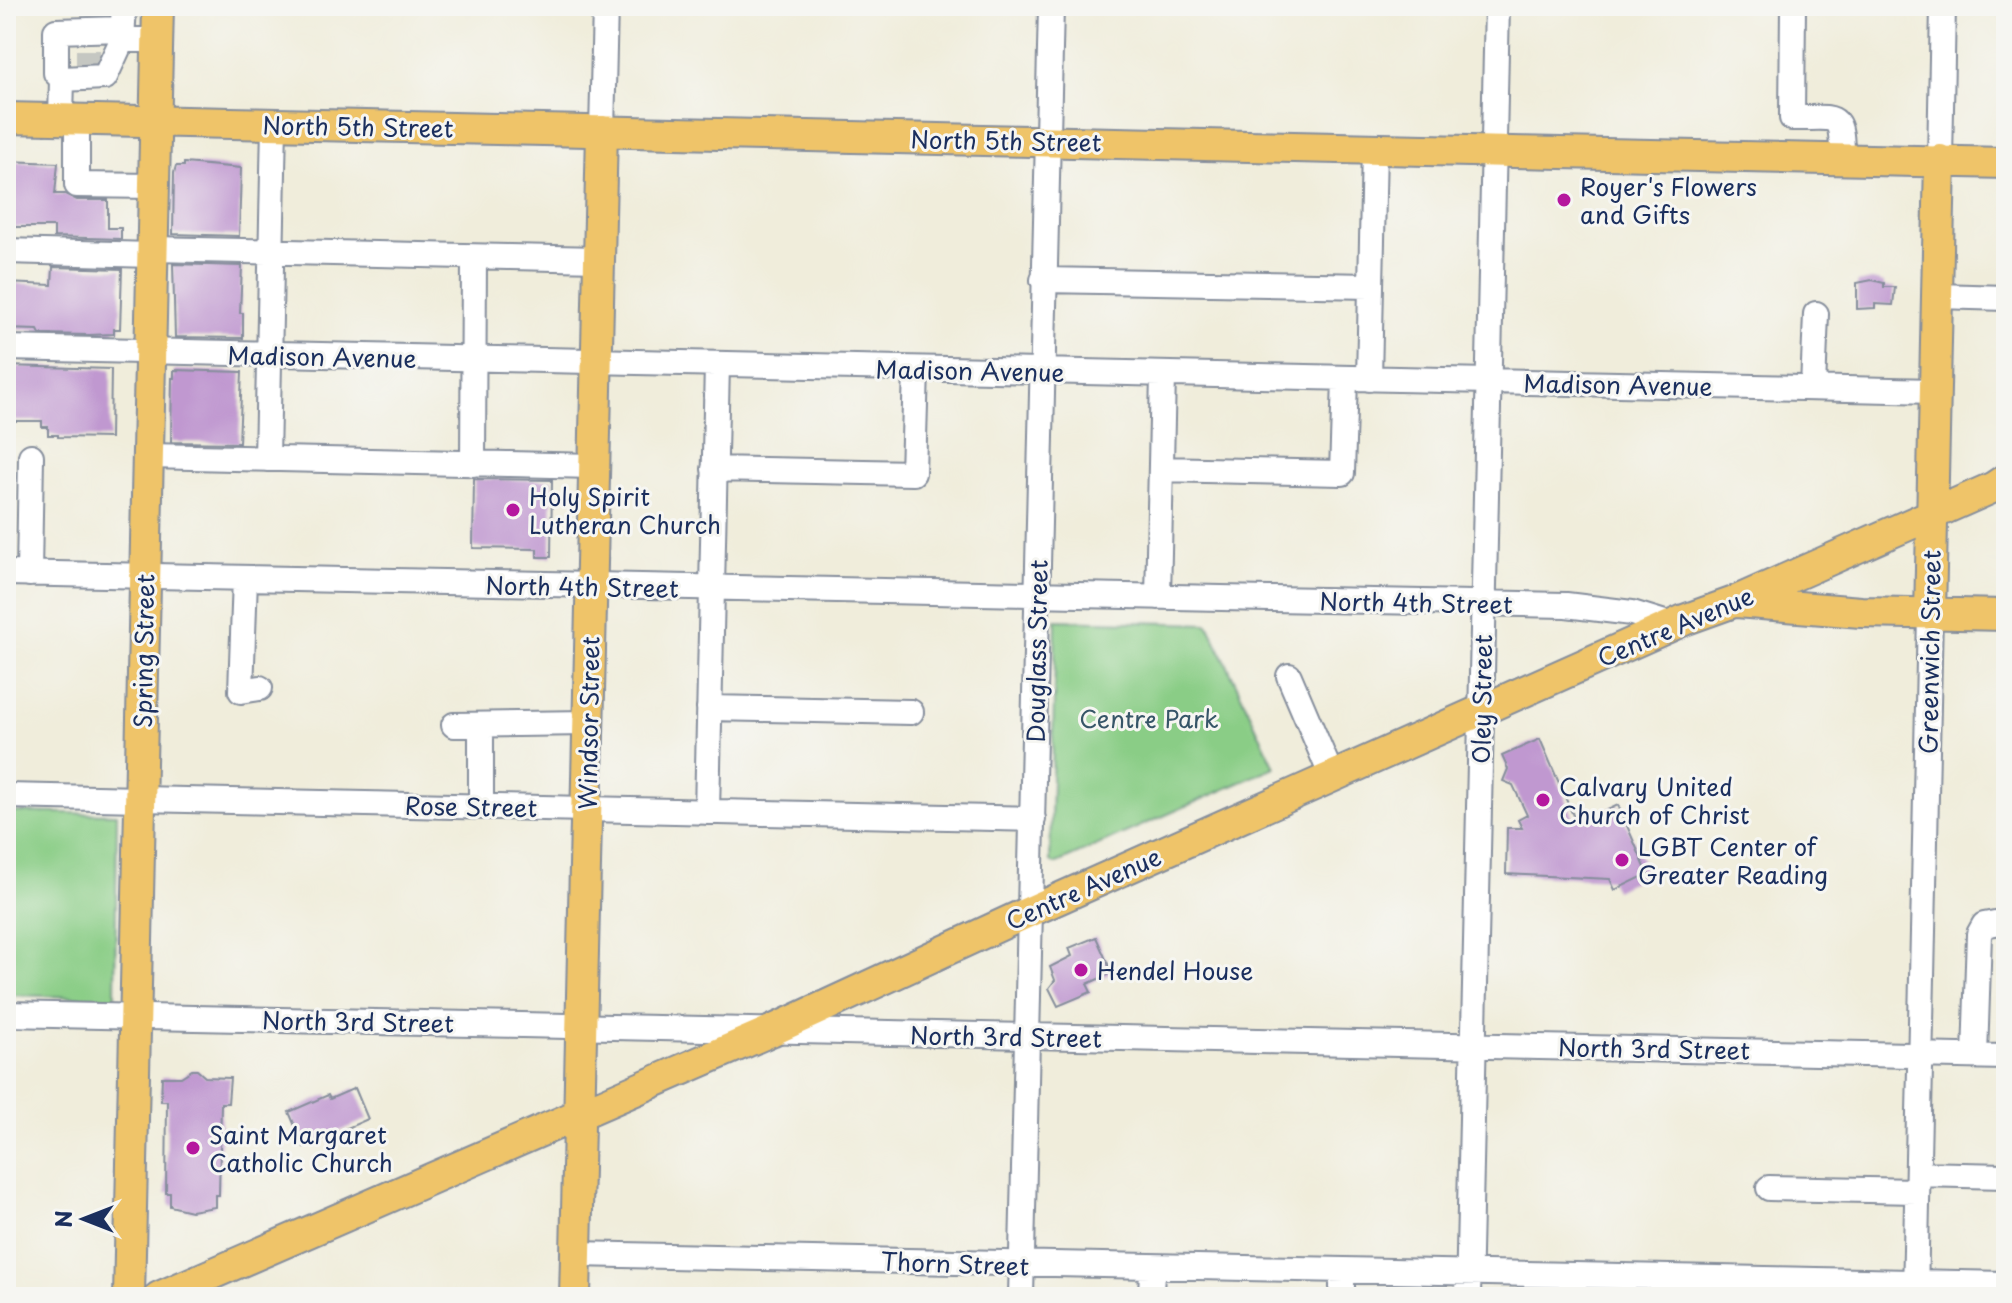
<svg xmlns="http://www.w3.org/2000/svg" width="2012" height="1303" viewBox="0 0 2012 1303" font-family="'Playpen Sans',sans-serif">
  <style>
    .green { fill: #8acd86; stroke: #527e72; stroke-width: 2 }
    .building { fill: #c098d0 }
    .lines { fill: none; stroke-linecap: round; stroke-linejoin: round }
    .minor-tunnel { stroke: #c5c7c2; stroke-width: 24; stroke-dasharray: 24 12; stroke-linecap: butt }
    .minor-casing { stroke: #868e9c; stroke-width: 28 }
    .major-casing { stroke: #868e9c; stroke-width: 34 }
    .minor { stroke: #fff; stroke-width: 24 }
    .major { stroke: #efc469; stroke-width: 30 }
    .poi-dot { fill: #b5179e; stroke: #f6f6f2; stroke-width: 3 }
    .labels { text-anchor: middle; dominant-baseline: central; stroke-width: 6; stroke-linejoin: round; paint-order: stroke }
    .street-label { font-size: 24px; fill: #1b2f5e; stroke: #f6f6f2 }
    .poi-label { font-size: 24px; fill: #1b2f5e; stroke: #f6f6f2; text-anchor: start }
    .park-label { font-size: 24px; fill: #375668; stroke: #f6f6f2 }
  </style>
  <rect width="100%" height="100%" fill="#f6f6f2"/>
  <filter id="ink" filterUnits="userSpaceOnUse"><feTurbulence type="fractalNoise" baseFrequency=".0125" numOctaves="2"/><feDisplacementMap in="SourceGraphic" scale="16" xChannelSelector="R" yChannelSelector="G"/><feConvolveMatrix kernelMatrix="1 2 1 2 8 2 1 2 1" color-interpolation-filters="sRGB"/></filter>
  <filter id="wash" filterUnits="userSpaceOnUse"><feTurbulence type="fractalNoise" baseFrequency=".006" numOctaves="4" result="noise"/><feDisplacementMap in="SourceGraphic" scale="32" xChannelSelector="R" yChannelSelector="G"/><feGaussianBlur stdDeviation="1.8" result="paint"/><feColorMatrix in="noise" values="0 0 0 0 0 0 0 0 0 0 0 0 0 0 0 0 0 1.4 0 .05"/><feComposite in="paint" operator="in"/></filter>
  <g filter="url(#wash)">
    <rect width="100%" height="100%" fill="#f0eddb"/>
    <path class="green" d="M1056 620 1208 624 1275 767 1055 864 1050 861Z
      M6 812 117 814 115 998 6 995Z"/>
    <g id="blocks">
      <path class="building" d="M6 161 58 163 55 194H65L77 200H108V228H121V239L54 237V227H6Z
        M184 163 241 168 239 236 173 234 174 173 176 166H184Z
        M173 264 242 266 240 313H243V338L175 337Z
        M53 267 122 269 120 329H114V334L89 335 40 334 38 330 6 329V283L52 285Z
        M1872 280 1884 283V287H1895L1893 305 1875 304V308L1857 309V283Z
        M6 366 111 369 110 438 58 437V435H48V427H42V421H8Z
        M174 370 242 372 239 443 171 442 172 378H174Z
        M474 479 552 480 551 557H537V549L473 548Z
        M1540 739 1575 820 1583 817 1584 821 1618 805 1648 874 1615 890 1610 879 1506 874 1507 828H1522L1518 820 1527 815 1513 785 1503 781 1508 769 1502 756Z
        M1096 937 1112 973 1087 984 1091 992 1058 1006 1049 988 1055 980 1050 967 1072 956 1069 948Z
        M192 1070H197L205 1077 230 1078 228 1103H221L219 1195H215V1207L191 1211 170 1206V1193H166L167 1101H161L162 1077H181Z
        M355 1088 368 1119 304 1147 289 1112 328 1095 330 1099Z"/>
    </g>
  </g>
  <g filter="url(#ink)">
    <use href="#blocks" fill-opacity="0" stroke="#868e9c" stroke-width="2"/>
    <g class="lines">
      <path class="minor-tunnel" d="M88 50V72"/>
      <defs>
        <path id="minor" d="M1793 6 1792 118C1836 119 1842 109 1842 158
          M122 40 124 6
          M62 79 56 73V31L122 29
          M61 119 62 79 105 77 122 40H157
          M77 119V185L154 186
          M602 131 605 6
          M1940 160 1943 6
          M153 249 599 259
          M6 251 152 255
          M1043 280 1371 286
          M1937 296 2006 298
          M6 348 1935 391
          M1369 379 1374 148
          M1813 388 1816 314
          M148 456 594 466
          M267 459 274 124
          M473 464 474 257
          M714 469 913 473 916 369
          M1161 469 1342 473 1345 379
          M6 573 1566 605 1632 613 1671 625
          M29 574 31 456
          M245 578 241 691 260 688
          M1158 597 1163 375
          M1289 676 1332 777
          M709 708 911 712
          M454 725 588 723
          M6 796 1033 819
          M481 807V725
          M707 812 717 364
          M6 1014 2006 1057
          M1975 1056 1979 934 1984 925 2006 921
          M1918 1174 2006 1176
          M1769 1188 1917 1191
          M576 1254 2006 1284
          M1915 1295 1930 614
          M1021 1297 1051 6
          M1151 1297 1152 1268
          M1342 1297V1271
          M1468 1297 1497 6"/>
        <path id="major" d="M6 118 2006 163
          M1736 602 1861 612 2006 615
          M1930 614 1940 160
          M129 1297 158 6
          M159 1297 771 1031 1031 911 1684 620 1734 602 1994 487 2006 479
          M575 1297 602 131"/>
      </defs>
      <use href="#minor" class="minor-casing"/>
      <use href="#major" class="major-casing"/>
      <use href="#minor" class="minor"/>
      <use href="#major" class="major"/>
    </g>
  </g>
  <g class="poi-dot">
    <circle cx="1564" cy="200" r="8"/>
    <circle cx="513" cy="510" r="8"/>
    <circle cx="1543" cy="800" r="8"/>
    <circle cx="1622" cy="860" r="8"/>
    <circle cx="1081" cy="970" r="8"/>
    <circle cx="193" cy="1148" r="8"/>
  </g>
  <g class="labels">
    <g class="street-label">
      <text transform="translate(358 126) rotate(1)">North 5th Street</text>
      <text transform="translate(1006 140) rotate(1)">North 5th Street</text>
      <text transform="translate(322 356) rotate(1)">Madison Avenue</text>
      <text transform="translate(970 370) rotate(1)">Madison Avenue</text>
      <text transform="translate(1618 384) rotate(1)">Madison Avenue</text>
      <text transform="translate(582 586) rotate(1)">North 4th Street</text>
      <text transform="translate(1416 602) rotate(1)">North 4th Street</text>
      <text transform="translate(1675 626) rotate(-23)">Centre Avenue</text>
      <text transform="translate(143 651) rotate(-89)">Spring Street</text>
      <text transform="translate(1036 651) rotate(-89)">Douglass Street</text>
      <text transform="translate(1929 652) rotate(-89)">Greenwich Street</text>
      <text transform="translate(1481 699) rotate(-89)">Oley Street</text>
      <text transform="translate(588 723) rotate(-89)">Windsor Street</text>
      <text transform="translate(471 806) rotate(1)">Rose Street</text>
      <text transform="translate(1083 888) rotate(-24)">Centre Avenue</text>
      <text transform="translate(358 1021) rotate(1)">North 3rd Street</text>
      <text transform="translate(1006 1036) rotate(1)">North 3rd Street</text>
      <text transform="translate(1654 1048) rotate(1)">North 3rd Street</text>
      <text transform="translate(955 1263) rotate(2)">Thorn Street</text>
    </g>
    <g class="poi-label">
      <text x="1580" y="186">Royer's Flowers<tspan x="1580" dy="28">and Gifts</tspan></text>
      <text x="529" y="496">Holy Spirit<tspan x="529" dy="28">Lutheran Church</tspan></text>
      <text x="1559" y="786">Calvary United<tspan x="1559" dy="28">Church of Christ</tspan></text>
      <text x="1638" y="846">LGBT Center of<tspan x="1638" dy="28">Greater Reading</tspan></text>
      <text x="1097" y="970">Hendel House</text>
      <text x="209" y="1134">Saint Margaret<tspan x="209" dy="28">Catholic Church</tspan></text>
    </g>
    <g class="park-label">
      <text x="1149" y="718">Centre Park</text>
    </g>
  </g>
  <rect width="2012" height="1303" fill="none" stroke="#f6f6f2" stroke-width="32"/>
  <g transform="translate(84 1219) rotate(270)" stroke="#f6f6f2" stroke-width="6" paint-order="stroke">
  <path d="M0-6L14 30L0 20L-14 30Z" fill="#1b2f5e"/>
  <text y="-12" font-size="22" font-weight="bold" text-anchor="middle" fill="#1b2f5e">N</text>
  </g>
</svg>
